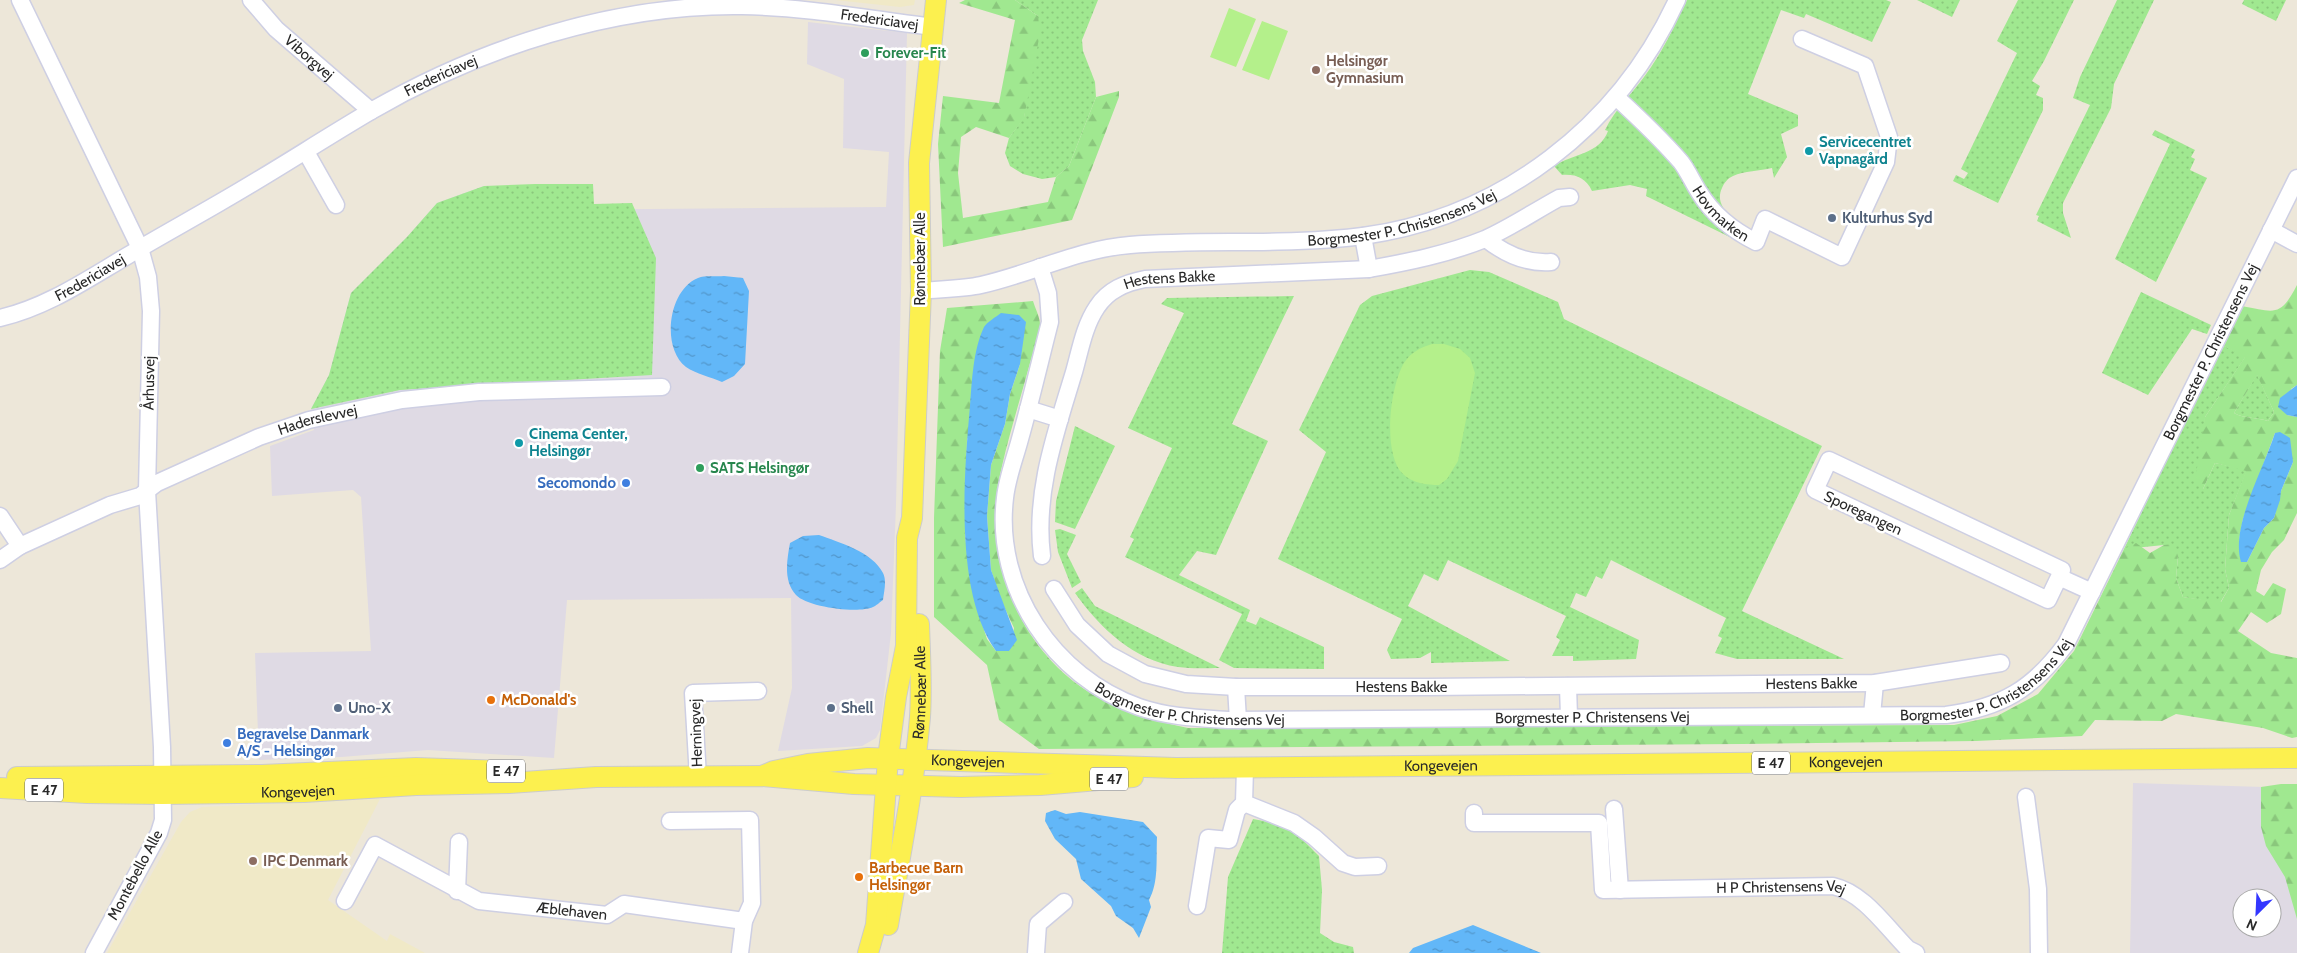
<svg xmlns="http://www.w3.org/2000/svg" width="2297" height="953" viewBox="0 0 2297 953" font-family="Cabin,sans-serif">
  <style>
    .industrial { fill: #dfdae4; fill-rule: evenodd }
    .education { fill: #f0e9c7 }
    .grass { fill: url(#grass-dots) }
    .forest { fill: url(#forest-firs); fill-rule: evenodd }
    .pitch { fill: #b4f08b }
    .water { fill: url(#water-ripples) }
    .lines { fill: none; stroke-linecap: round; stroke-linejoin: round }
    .minor-casing { stroke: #cecfe3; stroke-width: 19 }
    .major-casing { stroke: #ccc; stroke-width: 22 }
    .minor { stroke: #fff; stroke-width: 16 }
    .major { stroke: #fcf04f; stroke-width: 20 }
    .leisure-dot { fill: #2e9e5b; stroke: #fff; stroke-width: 2 }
    .education-dot { fill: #8d6e63; stroke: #fff; stroke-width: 2 }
    .culture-dot { fill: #0f9aa8; stroke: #fff; stroke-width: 2 }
    .service-dot { fill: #5c6f8a; stroke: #fff; stroke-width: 2 }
    .shop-dot { fill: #3f7fe0; stroke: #fff; stroke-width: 2 }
    .food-dot { fill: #e8710a; stroke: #fff; stroke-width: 2 }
    .labels { text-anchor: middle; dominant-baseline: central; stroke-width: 5; stroke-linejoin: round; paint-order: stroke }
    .shield { fill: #fff; stroke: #696969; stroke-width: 1 }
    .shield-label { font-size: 14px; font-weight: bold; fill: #292929 }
    .street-label { font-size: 15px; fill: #292929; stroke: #fff }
    .leisure-label { font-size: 15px; font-weight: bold; fill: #27864d; stroke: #fff; text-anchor: start }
    .education-label { font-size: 15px; font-weight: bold; fill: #785e54; stroke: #fff; text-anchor: start }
    .culture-label { font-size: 15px; font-weight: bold; fill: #0d838f; stroke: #fff; text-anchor: start }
    .service-label { font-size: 15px; font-weight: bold; fill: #4e5e75; stroke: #fff; text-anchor: start }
    .shop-label { font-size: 15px; font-weight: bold; fill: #366cbe; stroke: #fff; text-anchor: end }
    .food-label { font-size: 15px; font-weight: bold; fill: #c56008; stroke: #fff; text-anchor: start }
  </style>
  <defs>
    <pattern id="grass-dots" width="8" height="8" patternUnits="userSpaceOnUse" patternTransform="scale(1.25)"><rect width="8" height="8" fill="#a0e890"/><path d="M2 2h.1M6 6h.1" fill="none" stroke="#8ac77c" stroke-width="1.8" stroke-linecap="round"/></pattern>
    <pattern id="forest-firs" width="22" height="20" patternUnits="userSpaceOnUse" patternTransform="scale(1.25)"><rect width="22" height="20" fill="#a0e890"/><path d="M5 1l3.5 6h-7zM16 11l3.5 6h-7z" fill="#8ac77c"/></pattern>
    <pattern id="water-ripples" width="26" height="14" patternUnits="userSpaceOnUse" patternTransform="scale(1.25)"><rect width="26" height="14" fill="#62b7f8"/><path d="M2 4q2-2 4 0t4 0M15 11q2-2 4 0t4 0" fill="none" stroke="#5195c9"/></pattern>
  </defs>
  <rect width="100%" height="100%" fill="#ede7d9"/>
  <path class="industrial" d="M808 22 907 33 896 505 891 633 880 730 876 738 862 746 778 751 792 688 791 598 567 600 554 758 428 750 341 757 259 760 255 653 371 651 361 497 353 490 272 496 270 446 314 430 311 409 329 375 351 293 407 237 437 203 484 186 535 210 886 207 889 152 843 148 844 79 807 64Z
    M2133 783 2297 788V953H2130ZM2242 898H2272V928H2242Z"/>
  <path class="education" d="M835 0H915L914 5 900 7Z
    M380 799 328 900 387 941 390 934 425 953H107L181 822 190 812 202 807Z"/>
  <path class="grass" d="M1015 0H1098L1082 40 1083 51 1095 82 1096 97 1069 166 1056 177 1042 179 1023 174 1010 166 1005 153 1009 138 1024 117 1038 16Z
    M1687 0H1886L1891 2 1872 42 1806 14 1804 18 1781 10 1748 94 1798 115V126L1781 134 1787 157 1774 178 1772 168C1760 171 1744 171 1733 176 1728 178 1724 183 1722 188 1713 207 1735 221 1749 229L1748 246 1646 196 1647 189 1630 185 1592 191C1586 178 1576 174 1562 175L1554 166C1572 154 1600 154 1608 131L1605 130C1615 109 1631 95 1644 77 1662 53 1674 27 1687 0Z
    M1917 0H1960L1952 17Z
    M2018 0H2074L2044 61 2032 81 2040 86 2036 95 2043 98V110L1998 203 1953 181 1956 175 1964 179 1968 173 1961 169 2017 53 1997 41Z
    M2117 0H2154L2114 84 2111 108 2063 203V213L2071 238 2037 221 2039 216 2036 215 2090 105 2073 98 2080 77Z
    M2244 0H2286L2276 21 2242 4Z
    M2155 130 2195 150 2191 157 2195 159 2190 170 2207 178 2156 282 2115 259 2170 144 2152 135Z
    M535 184H593L594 204 632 203 656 258 652 375 400 390 311 409 329 375 351 293 407 237 437 203 484 186Z
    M1470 270 1489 272 1558 302 1564 319 1822 446 1742 611 1844 659H1737L1715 653 1722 638 1718 636 1726 618 1611 560 1602 579 1596 576 1586 597 1576 593 1570 607 1639 640 1636 659 1573 661V656H1552L1560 640 1556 637 1566 616 1448 560 1438 581 1424 574 1408 606 1510 661 1431 663V652L1420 658 1391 659 1387 650 1402 619 1278 559 1326 452 1299 430 1360 305 1372 296Z
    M2141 292 2211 325 2207 334 2192 329 2148 395 2102 373Z
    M1294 296 1232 424 1268 441 1216 555 1197 551 1179 575 1250 610 1246 621 1256 625 1260 617 1324 647V669L1234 668 1219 660 1242 614 1125 557 1134 539 1130 537 1172 448 1128 428 1184 313 1161 304 1167 298Z
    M2222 345 2246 356 2205 417 2203 489 2215 463 2247 470 2229 515 2225 569 2229 588 2220 603 2183 597 2176 578 2178 556 2164 545 2124 549Z
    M2257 374 2274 412 2268 421C2256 417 2245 419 2234 413Z
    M1075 426 1115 446 1075 529 1055 522 1056 501Z
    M1060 529 1076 535 1067 554 1081 582 1072 588 1058 552 1055 530Z
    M1082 588 1095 606 1220 668C1207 668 1192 669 1178 667 1133 660 1100 628 1075 593Z
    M1253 819C1290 826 1292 829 1319 856L1322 890 1320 933 1334 942 1353 947 1354 953H1222L1228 877Z"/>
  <path class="forest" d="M965 0H1015L1038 16 1040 33 1024 118 1009 138 976 127 961 137 958 173 963 218 1048 202 1056 177 1069 166 1096 97 1119 91V97L1072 220 943 247 938 144 943 96 999 103 1015 20 959 3Z
    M2297 285V385L2291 389 2287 415 2297 417V513L2284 540 2272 552 2261 570 2256 591 2264 596 2273 583 2286 589 2281 614 2267 623 2251 612 2238 631 2271 653 2297 658V737L2292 738 2263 728 2176 714 2162 721 2095 720 2082 736 1976 741 1742 744 1039 749 999 720 987 665 934 617V518L940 351 947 308 1033 301C1035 308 1041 319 1040 327 1040 338 1033 352 1030 363 1021 397 1010 431 1002 466 981 552 1015 647 1092 694 1122 712 1154 721 1188 728L1954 725 1997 716 2038 694 2074 651 2124 549 2136 543 2150 553 2164 545 2174 544 2178 556 2176 578 2183 597 2221 602 2229 588 2225 569 2229 515 2246 471 2215 463 2203 489 2195 481 2205 417 2245 357 2222 345 2242 306C2275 312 2280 318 2297 285ZM1020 364 1010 394 1005 424 991 465 987 516 991 570 1001 600 1014 628 1009 651H996L987 639 976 605 970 578 965 535 967 439ZM2257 375 2274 412 2268 421C2256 417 2245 419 2234 413ZM2275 433 2293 462 2281 491 2274 518 2264 528 2247 562 2239 540 2243 519Z
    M2281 784H2297V919L2285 877 2266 846 2261 827V787Z"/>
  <path class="pitch" d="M1229 8 1256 19 1236 67 1210 57Z
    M1262 21 1288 31 1269 80 1242 70Z
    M1432 344H1444L1460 349 1470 358 1475 373 1458 461 1447 479 1439 485C1427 485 1412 483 1403 474 1382 454 1390 386 1404 363 1411 352 1420 348 1432 344Z"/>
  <path class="water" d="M724 276 743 278 749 291 745 364 734 376 722 382C711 377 696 374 686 367 661 348 668 290 698 278 705 275 717 277 724 276Z
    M1001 313 1019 315 1026 322 1020 364 1010 394 1005 424 991 465 987 516 991 570 1017 640 1009 651H996C954 593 964 474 970 406 972 381 973 350 984 327 987 322 996 317 1001 313Z
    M2297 385V417L2287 415 2278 407 2280 398Z
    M2280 432 2290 438 2293 462 2281 491 2280 500 2274 518 2264 528 2247 562H2241C2230 527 2264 468 2275 433Z
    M819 535C838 542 873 552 883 573 887 581 884 591 883 600 880 602 876 606 873 607 858 614 807 607 796 595 783 581 787 560 790 543L803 536Z
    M1055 810 1066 814 1080 812 1143 822 1157 837C1156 858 1159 882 1149 900L1151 907 1139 938 1133 928 1116 916 1111 906 1081 879 1076 859 1055 839 1045 821 1046 813Z
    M1473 925 1541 953H1409L1413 948Z"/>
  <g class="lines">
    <defs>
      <g id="minor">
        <path d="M20 0 140 248 148 277 151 311 147 491 162 747 163 820 159 833 94 953"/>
        <path id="s1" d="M251 0 276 29 371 111"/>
        <path id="s2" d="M1616 97C1639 118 1661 139 1681 162 1688 171 1693 183 1699 192 1713 215 1732 230 1756 242L1765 219 1842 257 1886 162 1889 137 1865 66 1802 39"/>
        <path d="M306 152 336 205"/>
        <path d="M2271 230 2297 244"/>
        <path d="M1363 236 1369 269"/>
        <path d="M1486 239C1505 254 1526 264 1551 262"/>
        <path id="s3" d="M1040 267 1048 293 1050 322C1040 361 1031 400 1020 439 1015 458 1007 478 1005 498 994 589 1054 677 1139 707 1168 717 1198 718 1228 720L1946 715C2001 708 2033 689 2066 644L2297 178"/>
        <path id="s4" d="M921 291C939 289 963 289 981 285 1031 274 1078 249 1130 245 1208 239 1286 246 1363 236 1502 217 1619 126 1677 0"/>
        <path id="s5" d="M0 318C47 307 86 280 127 256 157 238 188 221 219 203 270 174 320 141 371 111 480 48 614 4 742 6 806 7 870 19 933 27"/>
        <path d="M1028 409 1060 419"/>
        <path d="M0 516 20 546"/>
        <path id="s6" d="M1042 556C1034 492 1056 432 1074 372 1080 351 1084 326 1097 307 1108 290 1125 283 1145 279L1369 269C1408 262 1448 254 1485 239 1510 228 1535 211 1559 198L1570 197"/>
        <path id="s7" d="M0 560 20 546 110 505 140 496 157 483 259 437 309 420 402 400 479 392 662 387"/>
        <path d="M2059 577 2048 600 1815 490 1829 460 2062 570 2059 577 2092 592"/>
        <path id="s8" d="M1054 589 1077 625 1108 654 1145 674 1186 684 1236 687H1428L1875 683 2001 663"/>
        <path d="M1568 686 1569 717"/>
        <path d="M1236 687 1238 720"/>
        <path d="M1872 715 1875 683"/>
        <path d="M698 777 693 693 758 691"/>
        <path d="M2026 797 2038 889 2039 953"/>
        <path d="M1244 803 1294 823 1314 837 1343 863 1355 867 1378 866"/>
        <path d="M1614 809 1620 890"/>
        <path id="s9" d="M1474 813V823H1599L1603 890 1833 886C1864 893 1886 927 1908 949L1916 953"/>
        <path d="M670 821 750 820 752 903 744 921 740 953"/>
        <path d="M457 891 459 842"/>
        <path id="s10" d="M345 901 375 845 479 901 607 915 624 904 744 921"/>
        <path d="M1197 906 1208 838 1229 840 1237 810 1244 803 1245 768"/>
        <path d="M1036 953 1038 924 1064 902"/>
      </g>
      <g id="major">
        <path id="s11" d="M762 776 774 771 808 764 868 758 1176 768 2297 758"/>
        <path d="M17 777 262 775 416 768 505 771"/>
        <path id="s12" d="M0 788 87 793 162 794 304 792 416 785 509 783 596 777 762 776 854 784 961 787 1040 785 1133 777"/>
        <path id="s13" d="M888 925C900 856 914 787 920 717 922 686 920 655 919 624"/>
        <path d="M868 953 876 925 888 758 896 697 906 646 907 538 912 518 921 291 919 163 936 0"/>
      </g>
    </defs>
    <use href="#minor" class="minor-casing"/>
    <use href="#major" class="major-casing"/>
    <use href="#minor" class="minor"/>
    <use href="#major" class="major"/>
  </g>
  <g class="leisure-dot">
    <circle cx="865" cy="53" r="5"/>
    <circle cx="700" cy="468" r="5"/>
  </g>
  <g class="education-dot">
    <circle cx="1316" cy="70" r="5"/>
    <circle cx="253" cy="861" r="5"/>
  </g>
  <g class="culture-dot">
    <circle cx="1809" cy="151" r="5"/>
    <circle cx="519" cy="443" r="5"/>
  </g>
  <g class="service-dot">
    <circle cx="1832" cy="218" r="5"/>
    <circle cx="338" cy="708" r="5"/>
    <circle cx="831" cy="708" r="5"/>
  </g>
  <g class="shop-dot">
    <circle cx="626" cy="483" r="5"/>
    <circle cx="227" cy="743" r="5"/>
  </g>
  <g class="food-dot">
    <circle cx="491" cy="700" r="5"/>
    <circle cx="859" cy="877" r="5"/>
  </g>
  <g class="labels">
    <g class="shield">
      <rect x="1752" y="751.5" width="38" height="23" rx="4"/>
      <rect x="487" y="759.5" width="38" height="23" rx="4"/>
      <rect x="1090" y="767.5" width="38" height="23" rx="4"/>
      <rect x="25" y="778.5" width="38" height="23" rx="4"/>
    </g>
    <g class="shield-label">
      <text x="1771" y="763">E 47</text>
      <text x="506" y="771">E 47</text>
      <text x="1109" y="779">E 47</text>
      <text x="44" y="790">E 47</text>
    </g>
    <g class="street-label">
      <text stroke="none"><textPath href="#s5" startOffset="954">Fredericiavej</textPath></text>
      <text stroke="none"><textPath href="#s1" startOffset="82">Viborgvej</textPath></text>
      <text stroke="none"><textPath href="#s5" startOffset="504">Fredericiavej</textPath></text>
      <text stroke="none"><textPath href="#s2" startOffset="158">Hovmarken</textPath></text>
      <text stroke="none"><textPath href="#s4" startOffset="490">Borgmester P. Christensens Vej</textPath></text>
      <text transform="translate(920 259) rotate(-90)">Rønnebær Alle</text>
      <text stroke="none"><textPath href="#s5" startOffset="99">Fredericiavej</textPath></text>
      <text stroke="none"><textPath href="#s6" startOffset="339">Hestens Bakke</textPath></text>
      <text stroke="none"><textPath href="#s3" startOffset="1784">Borgmester P. Christensens Vej</textPath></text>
      <text transform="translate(149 383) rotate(-89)">Århusvej</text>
      <text stroke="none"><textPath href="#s7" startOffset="349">Haderslevvej</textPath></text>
      <text transform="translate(1863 513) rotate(25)">Sporegangen</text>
      <text stroke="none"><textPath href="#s3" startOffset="1365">Borgmester P. Christensens Vej</textPath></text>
      <text stroke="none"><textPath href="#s8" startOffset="795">Hestens Bakke</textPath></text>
      <text stroke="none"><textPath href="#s8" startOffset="385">Hestens Bakke</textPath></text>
      <text stroke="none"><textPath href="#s13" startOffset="235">Rønnebær Alle</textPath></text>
      <text stroke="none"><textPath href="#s3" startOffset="555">Borgmester P. Christensens Vej</textPath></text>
      <text stroke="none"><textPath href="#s3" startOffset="960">Borgmester P. Christensens Vej</textPath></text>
      <text transform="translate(696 733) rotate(-92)">Herningvej</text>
      <text stroke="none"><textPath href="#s11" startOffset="208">Kongevejen</textPath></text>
      <text stroke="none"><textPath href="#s11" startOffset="1086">Kongevejen</textPath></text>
      <text stroke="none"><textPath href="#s11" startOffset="681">Kongevejen</textPath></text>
      <text stroke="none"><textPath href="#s12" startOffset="298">Kongevejen</textPath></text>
      <text transform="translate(135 875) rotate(-62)">Montebello Alle</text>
      <text stroke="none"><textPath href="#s9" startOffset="380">H P Christensens Vej</textPath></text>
      <text stroke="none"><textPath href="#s10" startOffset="275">Æblehaven</textPath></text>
    </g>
    <g class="leisure-label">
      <text x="875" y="53">Forever-Fit</text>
      <text x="710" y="468">SATS Helsingør</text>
    </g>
    <g class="education-label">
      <text x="1326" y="61">Helsingør<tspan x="1326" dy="17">Gymnasium</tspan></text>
      <text x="263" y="861">IPC Denmark</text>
    </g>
    <g class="culture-label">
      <text x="1819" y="142">Servicecentret<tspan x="1819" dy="17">Vapnagård</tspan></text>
      <text x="529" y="434">Cinema Center,<tspan x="529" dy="17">Helsingør</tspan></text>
    </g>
    <g class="service-label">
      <text x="1842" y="218">Kulturhus Syd</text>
      <text x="348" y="708">Uno-X</text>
      <text x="841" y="708">Shell</text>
    </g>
    <g class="shop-label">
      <text x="616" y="483">Secomondo</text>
      <text x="237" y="734" text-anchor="start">Begravelse Danmark<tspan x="237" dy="17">A/S - Helsingør</tspan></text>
    </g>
    <g class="food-label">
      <text x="501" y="700">McDonald's</text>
      <text x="869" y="868">Barbecue Barn<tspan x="869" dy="17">Helsingør</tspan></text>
    </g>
  </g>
  <g transform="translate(2257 913) rotate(204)"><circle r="24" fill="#ffffff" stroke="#a9a9a9"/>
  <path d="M0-4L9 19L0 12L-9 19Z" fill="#3337ff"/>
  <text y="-8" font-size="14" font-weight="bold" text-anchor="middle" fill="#292929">N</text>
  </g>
</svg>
